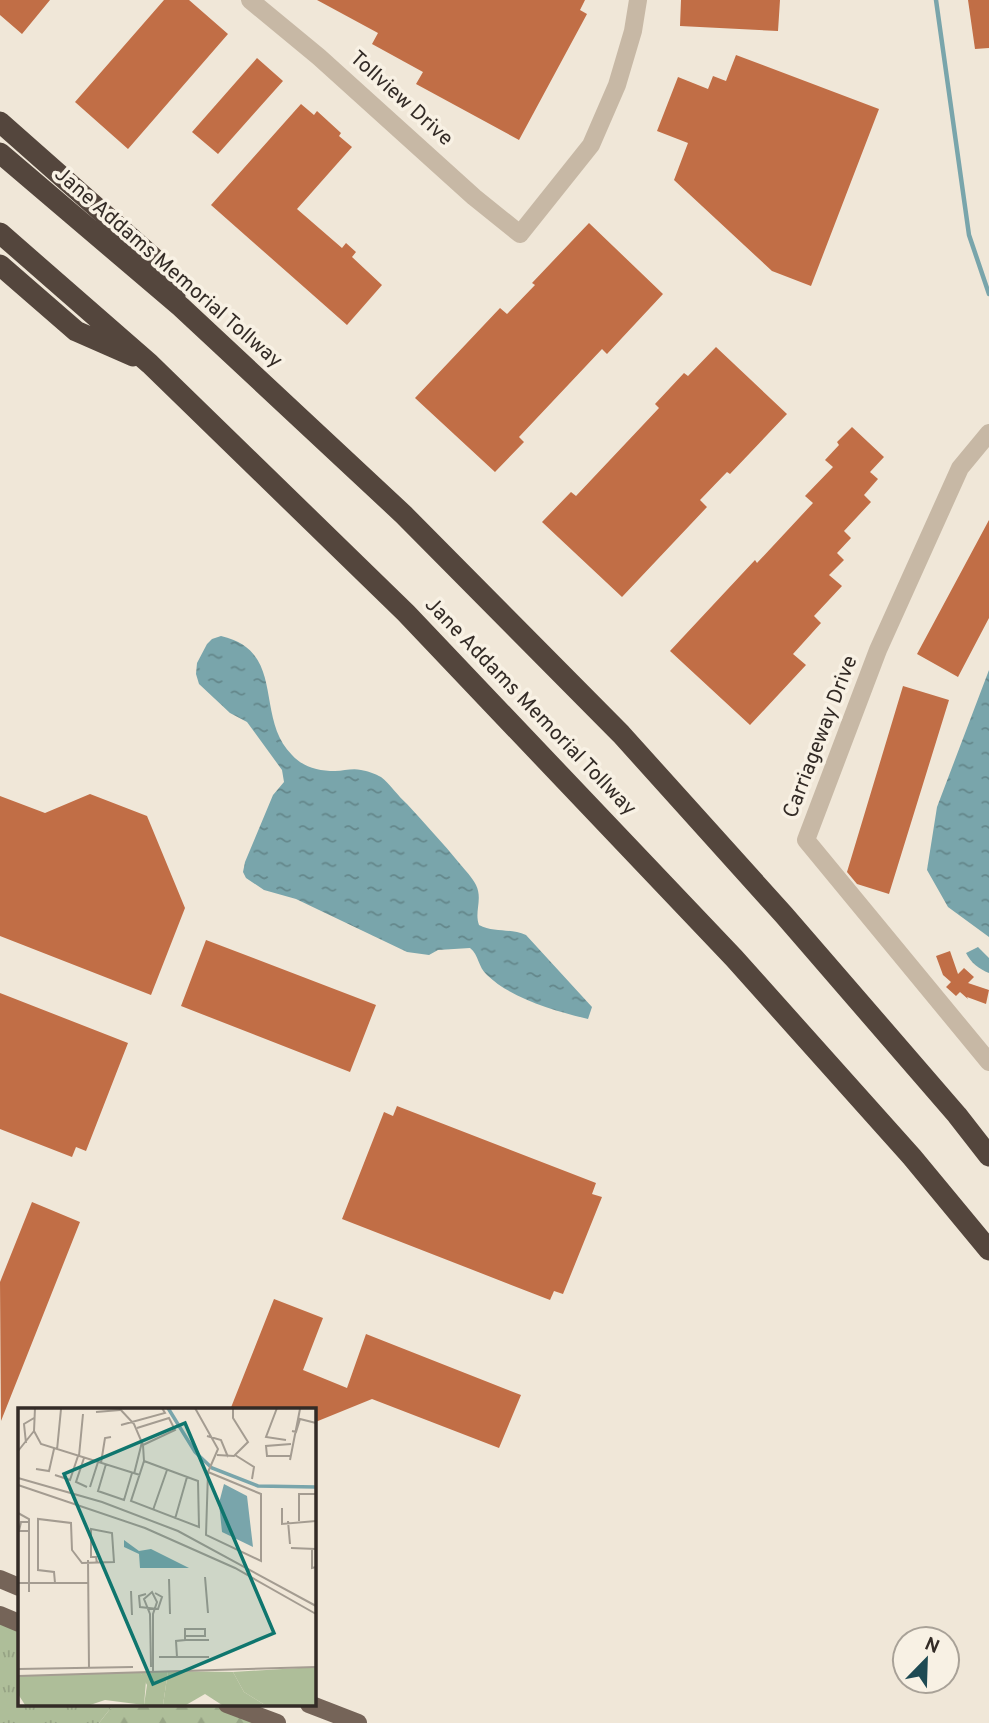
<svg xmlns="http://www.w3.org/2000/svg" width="989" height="1723" viewBox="0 0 989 1723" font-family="Overpass,sans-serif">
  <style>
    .grass { fill: url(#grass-tufts) }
    .forest { fill: url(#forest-firs) }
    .water { fill: url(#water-ripples) }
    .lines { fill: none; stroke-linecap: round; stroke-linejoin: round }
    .stream { stroke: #79a5ab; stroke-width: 4.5 }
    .building { fill: #c16e46 }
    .street { stroke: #c7b8a5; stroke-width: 18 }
    .primary { stroke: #756458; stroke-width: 18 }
    .highway { stroke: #54463d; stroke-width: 21 }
    .labels { text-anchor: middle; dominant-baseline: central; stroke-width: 7; stroke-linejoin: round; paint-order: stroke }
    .street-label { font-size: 21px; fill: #332b26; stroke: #f8f1e4 }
    .inset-river { fill: none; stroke: #79a5ab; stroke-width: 3.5 }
    .inset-road { fill: none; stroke: #a49c91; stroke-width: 2 }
    .view { fill: #0f766e; fill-opacity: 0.15; stroke: #0f766e; stroke-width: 3.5 }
    .inset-edge { fill: none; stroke: #332b26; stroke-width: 3.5 }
  </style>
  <defs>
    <pattern id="grass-tufts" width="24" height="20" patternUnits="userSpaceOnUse" patternTransform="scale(1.75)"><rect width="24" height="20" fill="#aebe99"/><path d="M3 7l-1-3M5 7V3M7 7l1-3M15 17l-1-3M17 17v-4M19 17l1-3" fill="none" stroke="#96a384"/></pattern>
    <pattern id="forest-firs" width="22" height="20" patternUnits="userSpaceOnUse" patternTransform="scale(1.75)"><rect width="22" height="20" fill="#aebe99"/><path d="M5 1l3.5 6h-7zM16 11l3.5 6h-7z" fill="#96a384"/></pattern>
    <pattern id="water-ripples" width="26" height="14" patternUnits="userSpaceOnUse" patternTransform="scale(1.75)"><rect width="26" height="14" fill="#79a5ab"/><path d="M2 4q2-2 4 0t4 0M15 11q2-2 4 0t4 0" fill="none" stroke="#64878b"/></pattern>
  </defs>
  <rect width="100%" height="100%" fill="#f0e7d8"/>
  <path class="grass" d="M0 1618 19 1624V1704H114L99 1723H0Z"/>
  <path class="forest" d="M114 1704H227L276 1723H99Z"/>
  <path class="water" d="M221 636C287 651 254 717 292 755 303 767 318 771 335 771 344 771 352 768 361 770 367 771 376 774 381 777 390 784 398 796 407 804 425 824 443 843 460 864 465 870 472 877 476 885 483 899 474 912 479 925 494 933 510 928 526 935L592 1007 588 1019C555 1011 512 999 487 975 478 967 479 955 470 948L438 950 429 955 407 952 296 899 264 890 246 878 243 872 245 862 273 795 284 782 282 770 247 722 230 713 199 684 196 674 197 663 207 644 212 639Z
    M989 670V937L948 907 927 870 937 807Z
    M978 947 989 958V973C979 969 971 963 966 953Z"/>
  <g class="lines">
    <path class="stream" d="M936 0 969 235 989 294"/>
  </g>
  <path class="building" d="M0 0H50L22 34 0 15Z
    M164 0H189L228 34 128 149 75 102Z
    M317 0H585L580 10 587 14 519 140 416 84 423 72 372 44 378 33Z
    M681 0H780L778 31 680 26Z
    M968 0H989V48L975 49Z
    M736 55 879 109 811 286 772 271 674 180 688 143 657 131 678 77 708 89 713 76 726 81Z
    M257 58 283 81 218 154 192 132Z
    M301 104 314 115 317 111 341 133 339 136 352 147 297 209 342 248 346 243 356 252 352 257 382 285 347 325 211 205Z
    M589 223 663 294 607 354 602 349 519 437 524 442 495 472 415 398 500 308 507 314 535 285 532 283Z
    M716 347 787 414 730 474 727 472 700 500 707 507 622 597 542 522 571 492 576 496 659 408 655 404 684 373 688 376Z
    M852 427 884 457 870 472 878 479 864 495 871 502 844 531 851 538 837 553 844 560 829 575 842 586 814 616 821 623 793 654 806 665 750 725 670 651 755 560 757 563 813 503 805 496 833 467 825 460 839 445 837 442Z
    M989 520V618L958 677 917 654Z
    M903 686 949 700 889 894 857 884 847 872Z
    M90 794 147 816 185 908 151 995 0 936V796L45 813Z
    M206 940 376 1005 350 1072 181 1006Z
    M950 951 958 974 964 968 974 977 968 983 989 990 986 1004 967 997 968 999 960 992 956 996 946 987 951 982 943 975 936 956Z
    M0 993 128 1043 86 1151 76 1147 72 1157 0 1129Z
    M397 1106 596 1183 592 1194 602 1197 563 1294 554 1291 550 1300 342 1219 384 1112 393 1116Z
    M32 1202 80 1222 1 1421 0 1282Z
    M274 1299 323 1318 303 1370 347 1388 366 1334 521 1395 499 1448 372 1399 313 1423V1410H230Z"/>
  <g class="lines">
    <path class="street" d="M250 0 319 57 474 197 520 234 591 145 617 85 633 31 638 0
      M989 433 960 468 878 650 806 840 989 1062"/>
    <path class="primary" d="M0 1579 19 1587
      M0 1615 19 1623
      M227 1704 277 1723
      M309 1704 358 1723"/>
    <path class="highway" d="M0 122 155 259 175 296
      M0 153 181 307 404 515 621 734 784 915 957 1115 989 1156
      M0 233 150 364 406 613 734 958 912 1157 989 1250
      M0 265 76 331 133 356"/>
  </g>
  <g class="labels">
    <g class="street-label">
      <text transform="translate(401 99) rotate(42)">Tollview Drive</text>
      <text transform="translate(168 268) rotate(41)">Jane Addams Memorial Tollway</text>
      <text transform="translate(530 707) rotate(46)">Jane Addams Memorial Tollway</text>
      <text transform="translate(821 737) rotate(-69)">Carriageway Drive</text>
    </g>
  </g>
  <g transform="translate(18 1408)">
    <rect width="298" height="298" fill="#f0e7d8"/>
    <path d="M297 259V297H247L226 284 215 264ZM150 263 145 297H126L129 277 122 264Z" fill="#aebe99"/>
    <path d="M150 263 215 264 226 284 247 297H204L187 286 168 297H145ZM122 264 128 273 126 297 87 292 72 297H7L0 286V268Z" fill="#aebe99"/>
    <path d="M206 76 229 88 235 139 204 124 201 95ZM106 132 121 143 133 141 171 160H122L121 146 106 139Z" fill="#79a5ab"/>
    <path class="inset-river" d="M150 0 177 44 194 60 240 78 298 79"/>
    <path class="inset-road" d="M17 0 16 23 23 36 122 67M101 0 116 16 125 37 126 53 113 93 181 119 180 73 126 53M177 0 200 41 190 64M259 0 248 29 268 32M78 4 102 2M103 17 147 5 144 0M119 20 151 10 157 22 125 37M274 23 278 24 282 11 298 15M189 28 203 32 210 49M8 35 6 16 16 10M39 42 43 1M0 43 16 23M199 47 216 48 230 34 215 10V0M217 47 236 59 234 71M61 48 65 6M272 48H249L248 38 273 36M66 50 58 74 69 79M272 52 282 1M83 55 87 30 93 29M88 56 80 83 106 92 114 65M18 61 31 63 36 41M190 64 243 86V153L188 127ZM116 66 124 34M37 67 52 72 60 48M0 70 84 94 160 123 298 198M0 77 127 120 217 160 298 206M72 79 80 54M264 100V116L298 113M135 102 149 62M0 105 11 111V184M157 111 169 69M270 113 272 136M281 113V86H298M11 114H3L1 123H11M273 140 298 141M294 141V160L298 159M70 152 71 261M187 169 190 205M151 171 152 206M0 175H70M37 175 36 164 20 162V111L53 115 54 142 64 155 96 154 94 125 73 121V149H78L79 155M113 183 114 207M128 186 121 188 122 199 140 201 144 189 137 185M167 232H191M141 249H191M159 249 158 233 167 232V221H187V228H167M133 259 132 206 126 191 134 184 139 194 135 206V263M0 261 115 259M0 268 298 259"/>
    <path class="view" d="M167 15 256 225 135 276 46 66Z"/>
    <rect width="298" height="298" class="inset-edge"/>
  </g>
  <g transform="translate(926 1660) rotate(23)"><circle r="33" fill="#f8f1e4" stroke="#a9a298" stroke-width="2"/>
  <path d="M0-5L12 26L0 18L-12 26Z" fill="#1e4a53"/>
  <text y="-10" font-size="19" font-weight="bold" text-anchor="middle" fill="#332b26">N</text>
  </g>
</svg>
